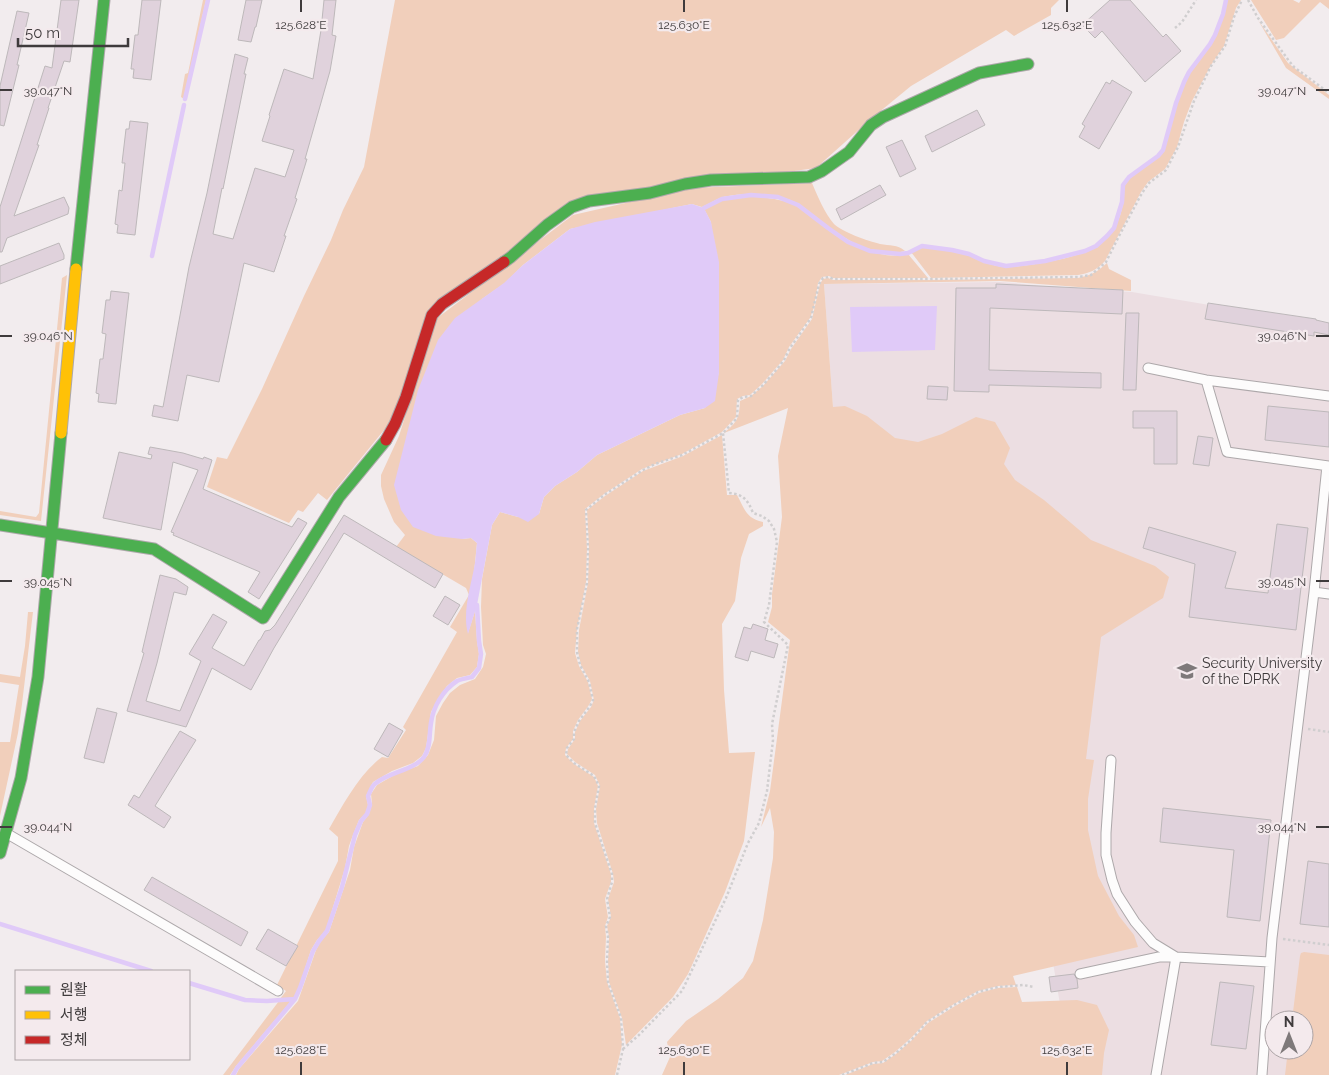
<svg xmlns="http://www.w3.org/2000/svg" width="1329" height="1075" viewBox="0 0 1329 1075" font-family="Raleway,'Noto Sans KR',sans-serif">
  <style>
    .built { fill: #ecdee2; fill-rule: evenodd }
    .green { fill: #f1cfbb }
    .water { fill: #e0caf8 }
    .lines { fill: none; stroke-linecap: round; stroke-linejoin: round }
    .stream { stroke: #e0caf8; stroke-width: 4.5 }
    .building { fill: #e0d2dc; stroke: #bdb8ba }
    .lane-casing { stroke: #ada8aa; stroke-width: 11 }
    .fast-casing { stroke: #ada8aa; stroke-width: 13 }
    .slow-casing { stroke: #ada8aa; stroke-width: 13 }
    .jam-casing { stroke: #ada8aa; stroke-width: 13 }
    .path { stroke: #d0cecf; stroke-width: 2.5; stroke-dasharray: 2.5 2.5; stroke-linecap: butt }
    .lane { stroke: #fdfcfc; stroke-width: 9 }
    .fast { stroke: #4caf50; stroke-width: 11 }
    .slow { stroke: #ffc107; stroke-width: 11 }
    .jam { stroke: #c62828; stroke-width: 11 }
    .ticks { fill: none; stroke: #3f3b3c; stroke-width: 2 }
    .labels { text-anchor: middle; dominant-baseline: central; stroke-width: 4.5; stroke-linejoin: round; paint-order: stroke }
    .poi-label { font-size: 14px; fill: #3f3b3c; stroke: #f4eaed; text-anchor: start }
    .ticks-label { font-size: 12px; text-anchor: middle; fill: #3f3b3c; stroke: #f4eaed; stroke-width: 4.5; stroke-linejoin: round; paint-order: stroke }
  </style>
  <rect width="100%" height="100%" fill="#f2ecee"/>
  <path class="built" d="M1000 282 1092 290 1132 292 1329 325V1075H1072L1029 821 833 407 824 284ZM1274 1020H1304V1050H1274Z"/>
  <path class="green" d="M203 0H206L184 99 181 97 185 74 188 73Z
    M395 0H1059L1051 8V15L1014 36 1006 30 911 86 872 118 816 168 591 198 439 303 393 419 327 500 318 493 303 512 298 510 289 523 207 487 217 457 227 459 262 389 304 296 331 240 343 210 364 167Z
    M1227 0H1241L1236 8 1224 46 1211 65 1192 101 1184 122 1177 147 1165 169 1148 182 1141 192 1105 261C1097 270 1090 273 1078 275L931 278 911 252C914 251 917 248 921 248 928 246 962 252 969 255 982 260 990 266 1005 267 1026 267 1080 258 1097 246 1112 236 1121 220 1123 202 1124 196 1122 188 1125 184 1134 170 1153 165 1162 152 1168 143 1170 130 1172 119 1175 107 1180 95 1185 83 1191 69 1201 58 1210 46 1219 32 1223 16 1227 0Z
    M1251 0H1293L1299 3 1301 0H1329V9L1320 2 1284 38 1276 40Z
    M1258 20 1288 63 1329 95V99L1286 68Z
    M812 183C817 195 825 214 834 224 842 232 868 241 880 244 890 246 897 244 905 251 898 253 890 252 882 251 849 248 826 223 800 205 781 192 745 192 723 197 716 199 709 204 702 207L692 204 570 229 523 265 505 283 482 299 462 539 471 538 477 543 468 633 475 611 477 641 479 654 477 667 470 675 457 678 447 686 438 699 431 712 426 748 422 756 413 763 392 771 373 782 366 796 368 805 366 813 359 820 353 835 349 846 345 868 326 930 317 940 311 950 299 987 294 998 280 999 286 991 277 985 338 861V837L329 829C343 805 359 774 382 757L388 758 406 730 403 727 457 632 450 627 469 595 466 588 396 547 405 535 394 522 384 499 381 486V475L399 436 436 319 573 215 691 188Z
    M751 196C767 198 780 199 796 205 805 210 815 219 823 226 846 243 879 261 908 254L928 278H833L829 276 822 277 818 283 814 307 810 318 789 347 783 360 762 384 750 395 743 396 737 399 736 417 722 432 682 454 642 469 604 494 585 509 587 548 586 582 577 629 575 653 579 666 588 682 592 699 589 705 578 720 573 731V739L566 748 565 755 574 764 594 777 598 786 594 808V823L611 874V882L605 899 608 917 605 926 606 937 605 961 607 982 620 1018 622 1045 615 1075H236L239 1069 298 1001 316 950 322 939 329 932 350 870 354 847 363 822 369 814 372 804 371 794 377 785 396 774 418 766 428 755 434 740 436 716 443 703 450 693 460 685 475 679 483 667 486 654 483 645 481 607 482 579 492 525 500 512 518 517 539 514 544 497 555 486 577 472 597 455 680 415 705 408 719 373 711 222 704 209 722 200Z
    M1107 263 1109 269 1131 280V291L1000 281 824 284 833 407 845 406 867 416 895 438 918 442 942 434 976 417 995 422 1010 448 1004 464 1015 480 1044 500 1091 540 1155 566 1169 577 1163 598 1101 637 1086 759 1094 760 1088 799V830L1098 876 1119 916 1134 935 1138 947 1013 976 1016 985 998 986 978 991 954 1004 927 1021 911 1038 895 1052 882 1061 873 1062 839 1075H662L670 1057 667 1042 686 1021 718 999 743 978 753 961 763 920 773 858 774 832 770 808 761 827 770 791 790 640 768 622 772 607V594L782 517 778 456 788 408 724 433C738 421 739 419 740 401L751 396 763 386 785 361 791 349 812 319 820 284 823 279 828 278 833 280H931L1078 278C1092 275 1097 272 1107 263Z
    M67 275 41 521 0 515V511L36 517 39 513 62 278Z
    M722 435 727 495H737C745 510 746 518 763 522V526L749 534 741 558 735 601 722 624 724 690 729 753 755 752 744 841 725 892 688 974 673 997 626 1045 622 1018 609 982 608 961 609 937 607 926 611 917 608 899 614 882 613 874 597 823 596 809 600 786 595 775 575 762 567 754 568 749 575 739V732L580 721 591 707 594 700 590 681 581 665 578 652 579 630 588 583 589 548 587 510 605 496 643 471 683 456Z
    M28 612H33L22 704 18 733 0 816V742H10L19 685 0 682V674L20 677 25 646Z
    M1304 952 1329 955V1075H1285L1288 1050H1304V1020H1292L1300 956 1301 953Z
    M1017 987 1022 1002 1077 1000 1097 1005 1109 1030 1104 1053 1102 1075H845L873 1064 883 1063 896 1054 912 1040 928 1023 955 1006 979 993 998 988Z
    M292 1000 236 1066 230 1075H223L279 1001Z"/>
  <path class="water" d="M692 204 704 208 711 222 719 262V373L715 401 705 408 680 415 597 455 577 472 555 486 544 497 539 514 528 522 518 517 500 512 492 525 477 605 468 634C462 612 471 586 475 563 476 557 476 550 477 543L471 538 462 539 436 536 413 527 401 510 394 485 418 390 438 340 455 318 504 283 523 265 570 229 595 222Z
    M937 306 935 350 852 352 850 307Z"/>
  <g class="lines">
    <path class="stream" d="M185 99 208 0
      M704 208 722 199 751 195 778 197 798 205 828 228 848 242 870 251 900 254 908 253 922 246 952 250 969 254 984 261 1006 266 1045 261 1085 251 1096 246 1107 236 1114 228 1122 202 1123 185 1129 177 1158 156 1163 150 1176 103 1184 82 1189 72 1210 44 1215 35 1223 14 1226 0
      M152 256 184 105
      M0 924 151 971
      M189 983 245 1000 267 1001 295 999
      M233 1075 237 1068 295 999 300 988 313 951 319 941 327 931 342 887 355 835 361 821 367 814 370 805 368 796C370 792 372 785 376 783 389 772 414 770 424 757 431 747 429 734 431 723 433 707 443 690 457 681 461 679 467 678 472 677L479 668 481 654 479 641 477 605"/>
  </g>
  <path class="building" d="M61 0H79L70 62 64 61 48 108H49L37 145H39L14 216 64 197 69 208 68 214 7 238 2 252H0V207L45 66 52 68Z
    M142 0H161L151 80 133 78 134 69H131L135 35H138Z
    M246 0H262L256 27H255L251 42 238 40Z
    M324 0H336L332 35 336 36 330 71 305 159H307L295 198 297 199 284 236H286L274 272 244 263 219 382 187 375 178 421 152 416 154 405 163 407 189 267 207 193 235 54 248 58 244 74H246L223 189 222 188 213 234 233 239 255 168 285 177 294 150 262 141 270 116 269 115 284 69 313 79 321 30Z
    M1110 0H1130L1163 37 1166 34 1181 51 1145 82 1102 31 1095 38 1082 25Z
    M17 11 29 13 17 65H19L4 126 0 125V86Z
    M1112 80 1132 92 1099 149 1079 137 1085 126 1082 124 1106 82 1110 84Z
    M977 110 985 125 932 152 925 136Z
    M130 121 148 123 135 235 117 233 118 225 115 224 119 190 122 191 125 163H122L126 129H129Z
    M902 140 916 169 900 177 886 147Z
    M880 185 886 195 841 220 836 209Z
    M59 243 64 255V259L0 284V266Z
    M996 284 1123 290 1122 314 990 308 989 370 1101 373V388L989 385V392L954 391 956 288H996Z
    M111 291 129 293 116 404 98 402 99 394 96 393 100 359H103L106 334 102 333 106 300H110Z
    M1208 303 1316 319V320L1329 323V335L1314 332V336L1205 319Z
    M1126 313H1139L1136 390H1123Z
    M928 386 948 387 947 400 927 399Z
    M1268 406 1329 412V447L1265 440Z
    M1133 411H1177V464H1154V428H1133Z
    M1198 436 1213 438 1209 466 1193 464Z
    M150 447 183 453 203 459 204 457 212 460 203 489 292 527 298 518 307 523 259 599 248 592 260 572 173 535 174 533 171 532 198 470 173 462 161 530 103 518 119 452 151 459 152 455 148 454Z
    M344 515 443 574 435 588 344 533 274 648 251 690 212 668 186 727 127 711 144 653 142 652 160 575 176 579 188 587 186 595 174 592 157 663 146 701 180 711 201 661 189 654 213 614 227 622 212 648 244 666 259 640H260L265 631 270 630 275 625Z
    M1277 524 1308 528 1296 630 1189 617 1195 564 1143 548 1149 527 1236 552 1225 588 1268 593Z
    M445 596 460 605 448 625 433 616Z
    M753 624 768 629 765 640 778 644 774 658 751 651 748 661 735 657 744 627 751 629Z
    M97 708 117 713 104 763 84 758Z
    M389 723 403 731 388 757 374 749Z
    M180 731 196 740 155 806 171 817 164 828 128 805 134 795 139 798Z
    M1163 808 1271 820 1260 921 1227 917 1234 850 1160 842Z
    M1308 861 1329 864V927L1300 924Z
    M152 877 248 932 241 946 144 890Z
    M268 929 298 946 286 966 256 949Z
    M1074 974 1077 979 1078 988 1051 992 1049 977Z
    M1220 982 1254 986 1246 1049 1211 1045Z"/>
  <g class="lines">
    <defs>
      <path id="lane" d="M1148 368 1206 380 1329 396
        M1206 380 1227 452 1329 466
        M1314 592 1327 466
        M1111 760 1106 833V855L1112 880 1117 894 1135 922 1153 943 1176 957 1270 962
        M6 833 278 991
        M1080 974 1159 957H1176L1156 1075
        M1262 1075 1272 938 1314 592 1329 594"/>
      <path id="fast" d="M504 262 511 257 547 225 572 207 589 201 650 193 685 184 711 180 809 177 822 171 849 152 871 125 883 117 979 73 1028 64
        M76 269 104 0
        M0 525 154 549 263 618 339 497 386 440
        M0 853 21 778 38 677 61 433"/>
      <path id="slow" d="M61 433 76 269"/>
      <path id="jam" d="M386 440 395 424 406 397 432 315 442 304 504 262"/>
    </defs>
    <use href="#lane" class="lane-casing"/>
    <use href="#fast" class="fast-casing"/>
    <use href="#slow" class="slow-casing"/>
    <use href="#jam" class="jam-casing"/>
    <path class="path" d="M1248 0 1258 18 1289 61 1294 67 1329 93
      M1175 28 1182 22 1196 0
      M1308 729 1329 732
      M1283 939 1329 945
      M623 1049 639 1035 682 991 726 898 748 843 759 823 767 791 773 740 772 724 788 645 764 622 769 605 777 542 774 529 769 521 762 516 753 513C748 500 743 494 729 493L723 433
      M617 1075 623 1049 621 1018 608 982 607 961 608 937 606 926 610 917 607 899 612 882V874L595 823V808L599 786 594 776 574 763 566 755 567 748 574 739V732L579 721 590 706 593 700 589 682 580 665 577 652V629L587 583 588 548 586 510 604 495 643 470 655 464 682 455 723 433 737 418 738 400 743 397 751 396 763 385 777 369 784 360 790 348 811 318 819 284 823 278 829 277 833 279H931L1078 277 1091 275 1106 262 1119 236 1142 193 1149 183 1166 170 1178 147 1194 101 1211 66 1225 46 1234 17 1242 0
      M842 1075 873 1063 883 1062 896 1053 912 1039 927 1022 954 1005 978 992 998 987 1023 985 1034 987"/>
    <use href="#lane" class="lane"/>
    <use href="#fast" class="fast"/>
    <use href="#slow" class="slow"/>
    <use href="#jam" class="jam"/>
  </g>
  <path class="ticks" d="M301 0V12M684 0V12M1067 0V12M0 90H12M1316 90H1329M0 336H12M1316 336H1329M0 581H12M1316 581H1329M0 827H12M1316 827H1329M301 1062V1075M684 1062V1075M1067 1062V1075"/>
  <defs>
    <symbol id="university-bare" viewBox="-9 -9 18 18"><path d="M0-5L7-2L0 1L-7-2ZM-4 1L0 2.5L4 1V4Q0 6-4 4Z" fill="#7e797a" stroke="#f4eaed" stroke-width="2.5" paint-order="stroke"/></symbol>
  </defs>
  <g fill-rule="evenodd">
    <use href="#university-bare" x="1173" y="657" width="28" height="28"/>
  </g>
  <g class="labels">
    <g class="poi-label">
      <text x="1202" y="663">Security University<tspan x="1202" dy="16">of the DPRK</tspan></text>
    </g>
  </g>
  <g class="ticks-label">
    <text x="301" y="29">125.628°E</text>
    <text x="684" y="29">125.630°E</text>
    <text x="1067" y="29">125.632°E</text>
    <text x="48" y="95">39.047°N</text>
    <text x="1282" y="95">39.047°N</text>
    <text x="48" y="340">39.046°N</text>
    <text x="1282" y="340">39.046°N</text>
    <text x="48" y="586">39.045°N</text>
    <text x="1282" y="586">39.045°N</text>
    <text x="48" y="831">39.044°N</text>
    <text x="1282" y="831">39.044°N</text>
    <text x="301" y="1054">125.628°E</text>
    <text x="684" y="1054">125.630°E</text>
    <text x="1067" y="1054">125.632°E</text>
  </g>
  <rect x="15" y="970" width="175" height="90" fill="#f4eaed" stroke="#aca4a6"/>
  <rect x="25" y="986" width="25" height="8" fill="#4caf50" stroke="#aca4a6"/>
  <text x="60" y="995" font-size="15" fill="#3f3b3c">원활</text>
  <rect x="25" y="1011" width="25" height="8" fill="#ffc107" stroke="#aca4a6"/>
  <text x="60" y="1020" font-size="15" fill="#3f3b3c">서행</text>
  <rect x="25" y="1036" width="25" height="8" fill="#c62828" stroke="#aca4a6"/>
  <text x="60" y="1045" font-size="15" fill="#3f3b3c">정체</text>
  <g transform="translate(1289 1035)"><circle r="24" fill="#f4eaed" stroke="#aca4a6"/>
  <path d="M0-4L9 19L0 12L-9 19Z" fill="#7e797a"/>
  <text y="-8" font-size="14" font-weight="bold" text-anchor="middle" fill="#3f3b3c">N</text>
  </g>
  <path d="M18 38v8h110v-8" fill="none" stroke="#3f3b3c" stroke-width="2.5"/>
  <text x="25" y="38" font-size="15" fill="#3f3b3c" stroke="#f4eaed" stroke-width="4" paint-order="stroke">50 m</text>
</svg>
